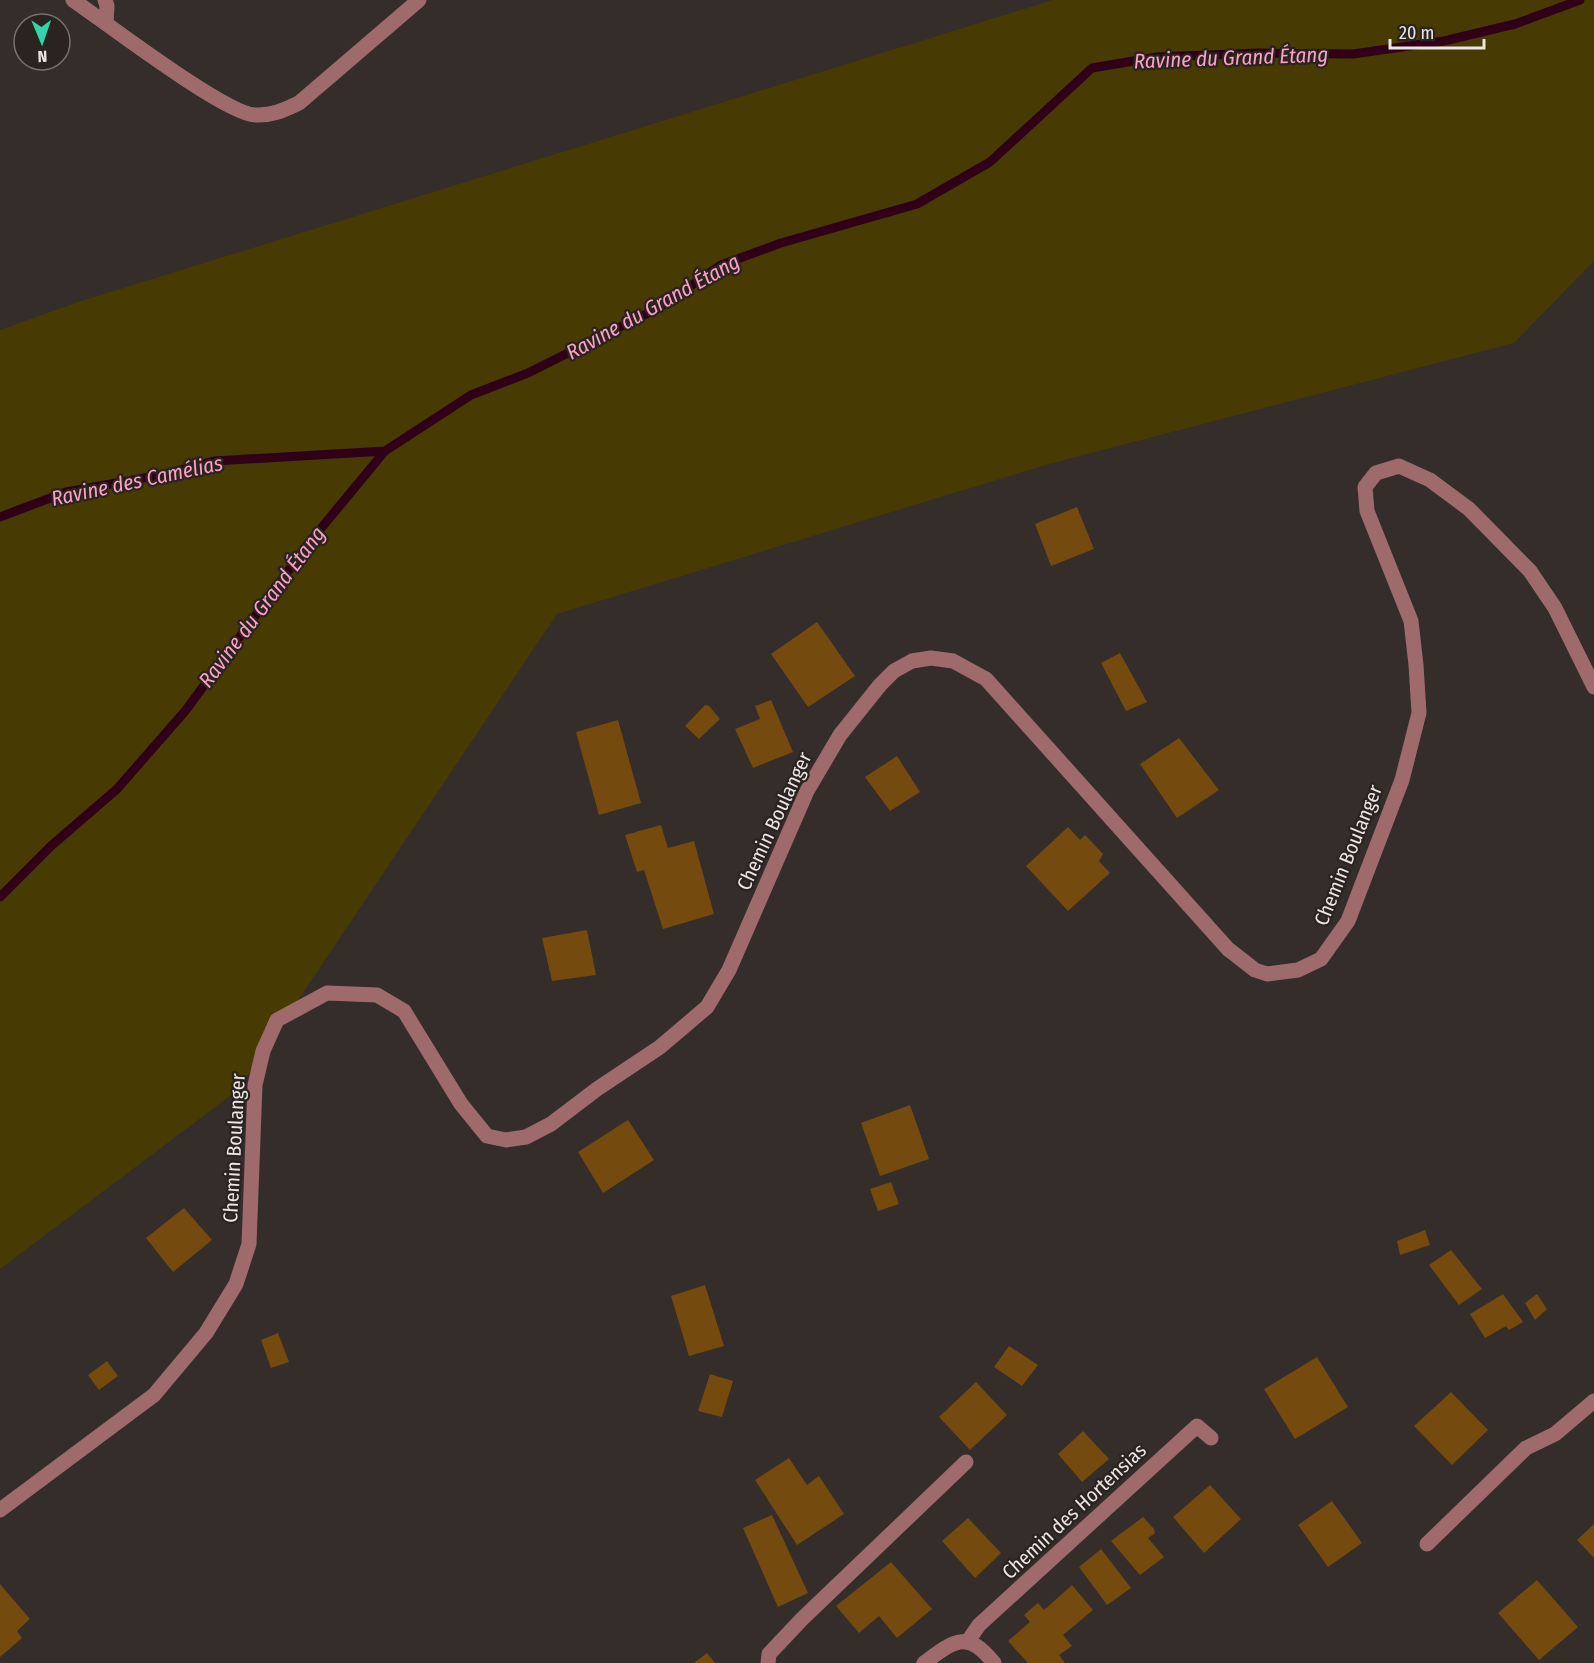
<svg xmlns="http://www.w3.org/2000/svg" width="1594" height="1663" viewBox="0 0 1594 1663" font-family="'Fira Sans Condensed',sans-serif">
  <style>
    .green { fill: #473a03 }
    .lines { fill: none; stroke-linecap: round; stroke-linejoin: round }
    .stream { stroke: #2f0018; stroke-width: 9 }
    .building { fill: #744a0f }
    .minor { stroke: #9f6a6b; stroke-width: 15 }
    .labels { text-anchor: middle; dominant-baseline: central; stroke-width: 4.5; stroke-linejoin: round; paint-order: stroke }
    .street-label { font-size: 20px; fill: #ebe6e4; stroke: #2a2320 }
    .water-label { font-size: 21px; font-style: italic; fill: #fda0c6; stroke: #2a2320 }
  </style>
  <rect width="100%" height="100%" fill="#342d2a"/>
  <path class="green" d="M1053 0H1594V261L1514 343 1049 464 557 614 238 1090 0 1269V330L78 302Z"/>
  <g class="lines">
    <path class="stream" d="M0 517 66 492 161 475 214 461 385 451
      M0 897 51 846 117 789 186 710 308 544 385 451 471 395 528 373 660 307 721 265 781 243 917 204 990 162 1092 68 1157 57 1258 53 1353 54 1444 41 1515 24 1580 0"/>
  </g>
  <path class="building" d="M1077 507 1094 549 1051 566 1035 524Z
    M817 622 855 676 808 707 771 654Z
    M1120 653 1147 702 1126 711 1101 663Z
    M771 700 793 752 753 768 735 729 760 719 755 706Z
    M705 705 709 706 720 719 699 739 685 726Z
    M618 720 641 803 599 815 576 732Z
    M1179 738 1219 790 1177 818 1140 764Z
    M897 756 920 792 890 811 865 777Z
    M661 825 668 848 694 841 714 914 663 929 644 870 637 872 625 835Z
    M1068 827 1080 840 1085 835 1103 854 1099 861 1110 873 1068 911 1026 866Z
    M587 930 596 975 552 981 542 938Z
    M910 1105 929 1159 880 1176 861 1123Z
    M628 1120 654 1160 603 1193 578 1152Z
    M891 1182 899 1204 878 1211 870 1189Z
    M184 1208 212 1240 173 1272 146 1238Z
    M1425 1230 1430 1245 1400 1255 1397 1241Z
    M1451 1250 1482 1289 1459 1305 1429 1265Z
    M705 1285 724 1346 689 1356 671 1296Z
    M1503 1294 1523 1322 1509 1330 1506 1326 1485 1338 1470 1314Z
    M1537 1294 1547 1309 1535 1320 1525 1303Z
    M278 1333 289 1362 271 1368 261 1340Z
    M1009 1346 1038 1365 1022 1386 994 1367Z
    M1317 1357 1348 1407 1295 1439 1264 1389Z
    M107 1361 118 1376 99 1390 88 1375Z
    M710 1374 733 1381 722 1417 698 1411Z
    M976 1382 1007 1415 970 1450 939 1417Z
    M1451 1392 1488 1430 1452 1465 1414 1426Z
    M1083 1431 1109 1459 1082 1482 1058 1454Z
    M789 1458 807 1485 819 1476 844 1514 797 1545 755 1480Z
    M1210 1485 1241 1519 1204 1553 1173 1517Z
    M1332 1501 1362 1543 1328 1567 1298 1525Z
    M772 1515 808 1593 778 1607 743 1528Z
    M1143 1517 1154 1529 1155 1533 1148 1538 1164 1557 1140 1575 1111 1541Z
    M968 1518 1001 1553 975 1578 942 1541Z
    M1594 1524V1558L1577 1540Z
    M1101 1549 1131 1588 1107 1605 1079 1567Z
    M891 1562 932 1609 897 1638 879 1616 859 1633 836 1606Z
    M1537 1580 1578 1627 1539 1660 1498 1613Z
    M0 1584 30 1619 17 1631 22 1638 0 1657Z
    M1072 1585 1093 1610 1063 1635 1072 1646 1059 1655 1065 1663H1028L1008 1641 1030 1622 1024 1615 1038 1603 1044 1610Z
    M707 1653 715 1663H694Z"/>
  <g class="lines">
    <path class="minor" d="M73 0C105 22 225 114 255 115 272 116 284 110 299 103L419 0
      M105 0 107 6 106 23
      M0 1510 154 1395 206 1333 236 1284 249 1244 255 1085 263 1051 277 1020 327 993 377 995 404 1011 461 1104 487 1136 506 1140 526 1137 551 1124 597 1089 660 1047 707 1007 729 970 807 791 840 735 880 685 894 671 912 661 931 658 953 661 986 679 1228 949 1255 970 1267 974 1298 970 1321 959 1348 921 1402 780 1419 713 1416 665 1411 621 1367 511 1365 487 1376 473 1399 466 1430 480 1469 509 1530 571 1555 608 1594 687
      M1427 1544 1526 1448 1555 1434 1594 1401
      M968 1641 979 1625 1197 1426 1211 1438
      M768 1663 769 1654 802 1619 966 1462
      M924 1663C954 1641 967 1629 994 1663"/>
  </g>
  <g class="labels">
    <g class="street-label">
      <text transform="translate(774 821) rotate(-65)">Chemin Boulanger</text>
      <text transform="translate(1348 855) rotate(-68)">Chemin Boulanger</text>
      <text transform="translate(234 1148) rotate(-87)">Chemin Boulanger</text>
      <text transform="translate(1074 1511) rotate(-43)">Chemin des Hortensias</text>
    </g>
    <g class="water-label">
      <text transform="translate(1231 58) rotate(-2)">Ravine du Grand Étang</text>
      <text transform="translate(653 307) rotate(-29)">Ravine du Grand Étang</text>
      <text transform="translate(137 481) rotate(-12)">Ravine des Camélias</text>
      <text transform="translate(262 607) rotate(-53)">Ravine du Grand Étang</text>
    </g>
  </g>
  <g transform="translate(42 42) rotate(178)"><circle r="28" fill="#2a2320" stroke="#77716e" stroke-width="1.5"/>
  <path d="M0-4.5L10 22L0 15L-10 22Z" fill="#32d4a9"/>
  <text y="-9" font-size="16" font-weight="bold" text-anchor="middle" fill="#ebe6e4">N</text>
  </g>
  <path d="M1390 39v9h94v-9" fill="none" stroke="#ebe6e4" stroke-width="3"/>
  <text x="1399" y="39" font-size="18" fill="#ebe6e4" stroke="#2a2320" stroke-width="4.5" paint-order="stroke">20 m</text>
</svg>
